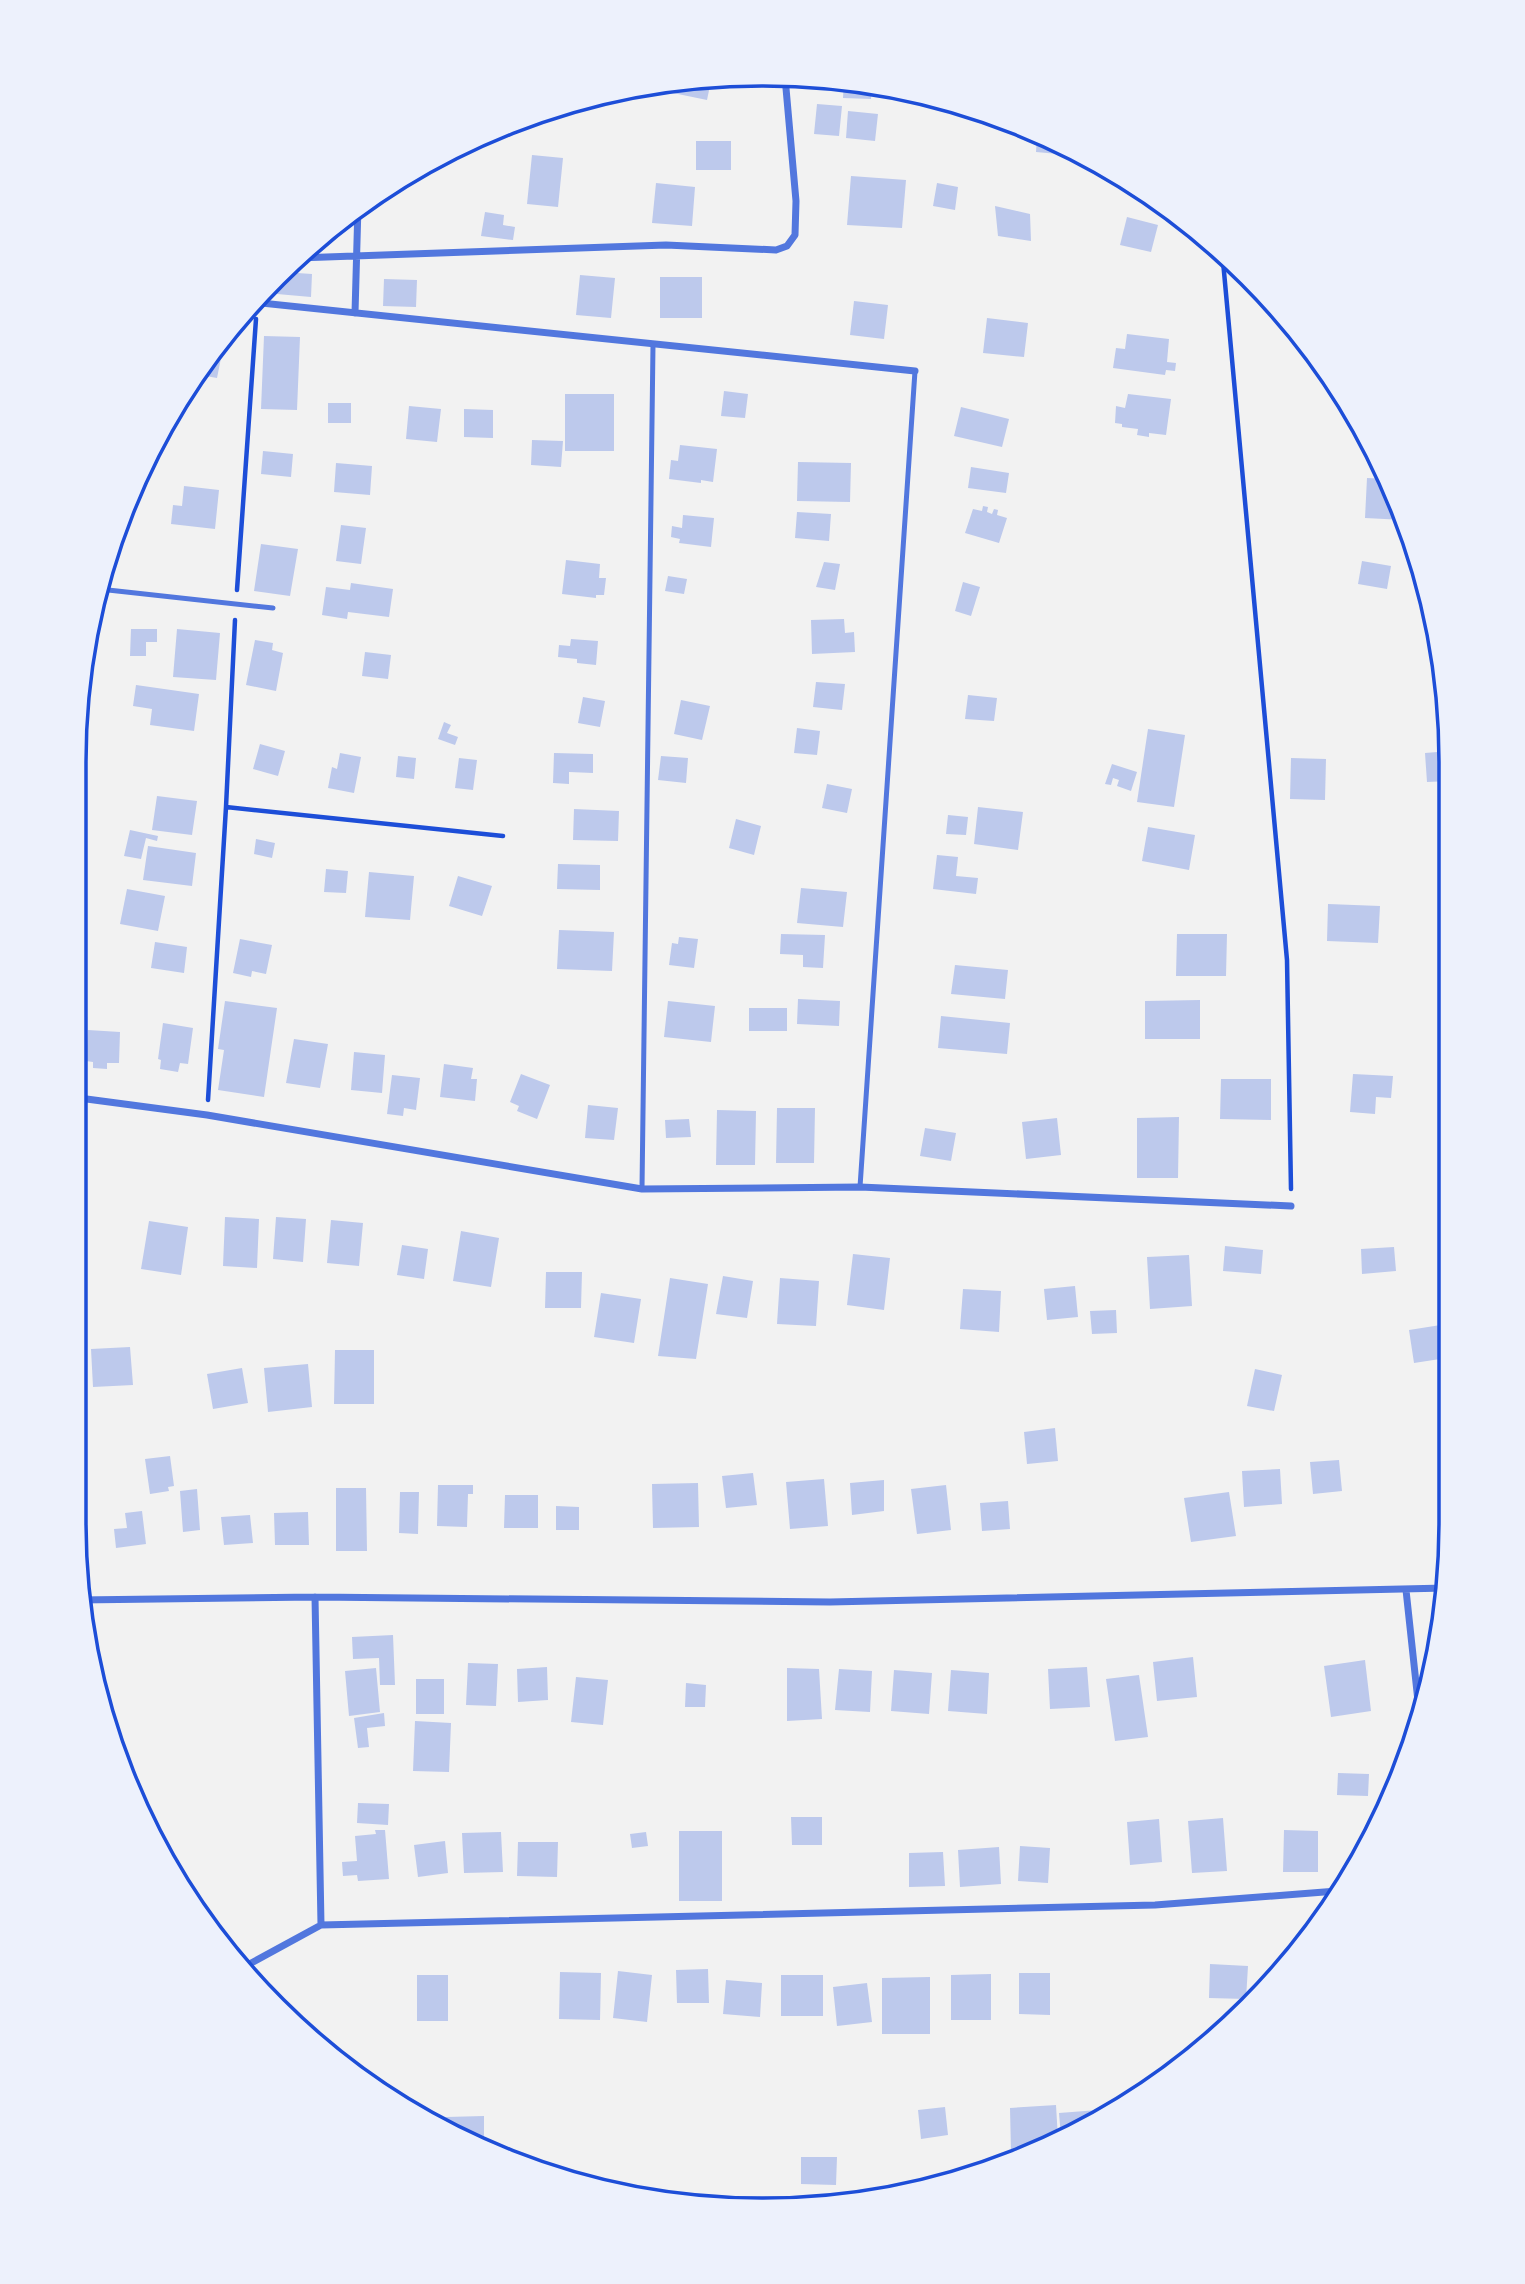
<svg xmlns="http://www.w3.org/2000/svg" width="1525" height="2284" viewBox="0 0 1525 2284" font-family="Helvetica,sans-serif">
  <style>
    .building { fill: #bdc9ec }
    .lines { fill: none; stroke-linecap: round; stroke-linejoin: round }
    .path { stroke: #1d4ed8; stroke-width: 4.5 }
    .service { stroke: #5277de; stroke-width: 5 }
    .minor { stroke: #5277de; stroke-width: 7 }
    .rim { fill: none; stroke: #1d4ed8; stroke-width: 3.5 }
  </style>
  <rect width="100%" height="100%" fill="#f2f2f2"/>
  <path class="building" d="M712 76 707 100 673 93 675 82Z
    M844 80 872 84 871 99 843 98Z
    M817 104 842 106 839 136 814 134Z
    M848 111 878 114 875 141 846 138Z
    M1037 136 1069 149V155L1036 152Z
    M696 141H731V170H696Z
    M532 155 563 158 558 207 527 204Z
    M851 176 906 180 902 228 847 225Z
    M656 183 695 187 692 226 652 223Z
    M937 183 958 187 955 210 933 206Z
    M995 206 1030 214 1031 241 998 236Z
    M485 212 504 215 503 225 515 227 513 240 481 236Z
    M1127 217 1158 225 1151 252 1120 245Z
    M283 272 312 274 311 297 277 294 278 276Z
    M580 275 615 278 611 318 576 315Z
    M660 277H702V318H660Z
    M384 279 417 280 416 307 383 306Z
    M854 301 888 305 884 339 850 335Z
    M987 318 1028 323 1024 357 983 353Z
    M1127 334 1169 339 1167 362 1176 363 1175 371 1166 370 1165 375 1113 368 1116 348 1125 349Z
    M264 336 300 337 297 410 261 409Z
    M225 338 217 378 200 375Z
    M724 391 748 394 745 418 721 416Z
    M565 394H614V451H565Z
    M1128 394 1171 399 1166 435 1149 433V437L1137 435 1138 429 1122 427V424L1115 423 1116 406 1125 408Z
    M328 403H351V423H328Z
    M409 406 441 409 437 442 406 439Z
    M961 407 1009 419 1002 447 954 436Z
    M464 409 493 410V438L464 437Z
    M532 440 563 441 561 467 531 465Z
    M680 445 717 449 713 482 701 480V483L669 479 671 460 678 461Z
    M263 451 293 454 291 477 261 474Z
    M798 462 851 463 850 502 797 501Z
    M336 463 372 466 370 495 334 492Z
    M971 467 1009 473 1006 493 968 488Z
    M1367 478 1389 479 1404 520 1365 518Z
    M184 486 219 490 215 529 171 524 173 505 182 506Z
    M983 506 988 507 987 512 992 514 994 509 998 510 997 515 1007 518 999 543 965 533 973 509 982 511Z
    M797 512 831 514 829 541 795 538Z
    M683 515 714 518 711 547 679 543 680 539 671 537 672 526 682 528Z
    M341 525 366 528 361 564 336 561Z
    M261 544 298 549 290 596 254 591Z
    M566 560 600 564 599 578H606L604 595H596V598L562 594Z
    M1362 561 1391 566 1387 589 1358 584Z
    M824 562 840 564 835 590 816 587Z
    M668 576 687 579 684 594 665 591Z
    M963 582 980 587 971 616 955 611Z
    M351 583 393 589 389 617 348 612 347 619 322 615 326 587 350 590Z
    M844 619 845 633 854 632 855 652 812 654 811 620Z
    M131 629H157V642H146V656H130Z
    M177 629 220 633 216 680 173 677Z
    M571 639 598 641 596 665 577 663V659L558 657 559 645 570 646Z
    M255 640 273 643 272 650 283 653 276 691 246 685Z
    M365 652 391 655 388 679 362 676Z
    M816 682 845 684 842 710 813 707Z
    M136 685 199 694 194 731 150 725 152 709 133 706Z
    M968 695 997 698 994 721 965 719Z
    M583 697 605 701 600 727 578 723Z
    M681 700 710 706 702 740 674 734Z
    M444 722 451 725 447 733 458 737 455 745 438 739Z
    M797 728 820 731 817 755 794 753Z
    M1148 729 1185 735 1174 807 1137 802Z
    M260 744 285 751 278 776 253 769Z
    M1450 751V781L1427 782 1425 753Z
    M340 753 361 757 354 793 328 788 332 767 337 769Z
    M554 753 593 754V773L569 772V784L553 783Z
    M398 756 416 758 414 779 396 777Z
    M661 756 688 758 686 783 658 780Z
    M459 758 477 760 473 790 455 788Z
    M1291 758 1326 759 1325 800 1290 799Z
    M1112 764 1137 772 1131 791 1117 786 1119 780 1113 778 1111 785 1105 784Z
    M827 784 852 789 847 813 822 808Z
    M157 796 197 801 192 835 152 830Z
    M978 807 1023 812 1018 850 974 844Z
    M574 809 619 811 618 841 573 840Z
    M948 815 968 817 966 835 946 834Z
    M736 819 761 826 754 855 729 848Z
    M1148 827 1195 835 1189 870 1142 861Z
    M130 830 158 836 157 841 146 838 141 859 124 856Z
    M256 839 275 843 272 858 254 854Z
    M148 846 196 853 192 886 143 880Z
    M937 855 958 857 956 876 978 878 976 894 933 889Z
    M558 864 600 865V890L557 889Z
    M326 869 348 871 346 893 324 892Z
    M369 872 414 876 410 920 365 917Z
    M458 876 492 886 482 916 449 906Z
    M801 888 847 892 843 927 797 923Z
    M127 889 165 896 158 931 120 924Z
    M1328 904 1380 906 1378 943 1327 941Z
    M559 930 614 932 612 971 557 969Z
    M781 934 825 935 823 968 803 967V955L780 954Z
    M1177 934H1227L1226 976H1176Z
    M679 937 698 939 694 968 669 965 672 943 678 944Z
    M240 939 272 945 266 974 252 971 251 977 233 973Z
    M155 942 187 947 184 973 151 968Z
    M955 965 1008 970 1005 999 951 994Z
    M798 999 840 1001 839 1026 797 1024Z
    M1200 1000V1039H1145V1001Z
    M225 1001 277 1008 264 1097 218 1090 224 1050 218 1049Z
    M668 1001 715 1006 711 1042 664 1037Z
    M749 1008H787V1031H749Z
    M941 1016 1010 1023 1007 1054 938 1048Z
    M163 1023 193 1028 188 1064 180 1063 178 1072 160 1069 161 1060 158 1059Z
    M88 1030 120 1032 119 1063H107V1069L93 1068V1062L86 1061Z
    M294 1039 328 1044 320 1088 286 1083Z
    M354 1052 385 1055 382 1093 351 1090Z
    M444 1064 473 1068 471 1079H477L475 1101 440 1097Z
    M521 1074 550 1085 537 1119 517 1111 519 1106 510 1102Z
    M1353 1074 1393 1076 1391 1098 1376 1097 1375 1114 1350 1112Z
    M392 1075 420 1078 416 1110 404 1108 403 1116 387 1114Z
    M1221 1079H1271V1120L1220 1119Z
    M588 1105 618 1108 614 1140 585 1138Z
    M777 1108H815L814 1163H776Z
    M717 1110 756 1111 755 1165H716Z
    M1179 1117 1178 1178H1137V1118Z
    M1057 1118 1061 1155 1026 1159 1022 1122Z
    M689 1119 691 1137 666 1138 665 1120Z
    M925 1128 956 1133 951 1161 920 1156Z
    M225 1217 259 1219 257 1268 223 1266Z
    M276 1217 306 1219 303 1262 273 1259Z
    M331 1220 363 1223 359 1266 327 1263Z
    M149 1221 188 1227 181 1275 141 1269Z
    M461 1231 499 1238 491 1287 453 1281Z
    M402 1245 428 1249 424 1279 397 1275Z
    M1225 1246 1263 1250 1261 1274 1223 1271Z
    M1394 1247 1396 1271 1362 1274 1361 1249Z
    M853 1254 890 1258 884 1310 847 1305Z
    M1189 1255 1192 1306 1150 1309 1147 1257Z
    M546 1272H582L581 1308H545Z
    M723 1276 753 1281 747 1318 716 1314Z
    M670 1278 708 1284 696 1359 658 1356Z
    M780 1278 819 1281 816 1326 777 1324Z
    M1075 1286 1078 1317 1047 1320 1044 1289Z
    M963 1289 1001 1291 999 1332 960 1329Z
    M601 1293 641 1299 634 1343 594 1337Z
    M1116 1310 1117 1333 1092 1334 1090 1311Z
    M1447 1324V1366L1442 1367 1440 1359 1414 1363 1409 1330Z
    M130 1347 133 1385 93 1387 91 1349Z
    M335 1350H374V1404H334Z
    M308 1364 312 1407 268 1412 264 1368Z
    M242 1368 248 1403 213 1409 207 1374Z
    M1255 1369 1282 1375 1274 1411 1247 1406Z
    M1055 1428 1058 1461 1027 1464 1024 1432Z
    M170 1456 174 1486 168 1487 169 1491 150 1494 145 1459Z
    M1339 1460 1342 1491 1313 1494 1310 1462Z
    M1280 1469 1282 1504 1244 1507 1242 1471Z
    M753 1473 757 1505 726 1508 722 1476Z
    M824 1479 828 1526 790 1529 786 1482Z
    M884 1480V1511L852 1515 850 1483Z
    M698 1483 699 1527 653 1528 652 1484Z
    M438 1485H473V1494H468L467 1527 437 1526Z
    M946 1485 951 1530 917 1534 911 1489Z
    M336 1488H366L367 1551H336Z
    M197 1489 200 1530 183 1532 180 1491Z
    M400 1492H419L418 1534 399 1533Z
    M1229 1492 1236 1536 1191 1542 1184 1498Z
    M505 1495H538V1528H504Z
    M1008 1501 1010 1529 982 1531 980 1503Z
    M556 1506 579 1507V1530H556Z
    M142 1511 146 1544 116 1548 114 1529 127 1528 125 1513Z
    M308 1512 309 1545H275L274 1513Z
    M250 1515 253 1543 224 1545 221 1517Z
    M393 1635 395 1685H380L379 1658 353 1659 352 1637Z
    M1193 1657 1197 1697 1157 1701 1153 1662Z
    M1365 1660 1371 1711 1331 1717 1324 1666Z
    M468 1663 498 1664 496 1706 466 1705Z
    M547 1667 548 1700 518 1702 517 1669Z
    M1087 1667 1090 1707 1050 1709 1048 1669Z
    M376 1668 380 1712 349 1716 345 1671Z
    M787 1668 819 1669 822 1719 787 1721Z
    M839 1669 872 1671 870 1712 835 1710Z
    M894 1670 932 1673 929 1714 891 1711Z
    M951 1670 989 1673 987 1714 948 1711Z
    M1139 1675 1148 1737 1115 1741 1106 1679Z
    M576 1677 608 1680 603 1725 571 1722Z
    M416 1679H444V1714H416Z
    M686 1683 706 1685 705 1707H685Z
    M384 1713 385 1726 367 1728 369 1747 358 1748 354 1718Z
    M415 1721 451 1723 449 1772 413 1771Z
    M1338 1773 1369 1774 1368 1796 1337 1795Z
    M358 1803 389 1804 388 1825 357 1823Z
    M791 1817H822V1845H792Z
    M1223 1818 1227 1871 1192 1873 1188 1821Z
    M1159 1819 1162 1862 1130 1865 1127 1822Z
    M375 1830H385L389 1879 358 1881 357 1875 343 1876 342 1862 357 1861 355 1836 376 1834Z
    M1284 1830 1318 1831V1872H1283Z
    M679 1831H722V1901H679Z
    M501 1832 503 1872 464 1873 462 1833Z
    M646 1832 648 1846 632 1848 630 1834Z
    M445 1841 448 1873 418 1877 414 1845Z
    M518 1842H558L557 1877 517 1876Z
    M1020 1846 1050 1848 1048 1883 1018 1881Z
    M999 1847 1001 1884 960 1887 958 1850Z
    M943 1852 945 1886 909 1887V1853Z
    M1210 1964 1248 1966 1246 1999 1209 1998Z
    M708 1969 709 2003H677L676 1970Z
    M618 1971 652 1975 647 2022 613 2018Z
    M560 1972 601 1973 600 2020 559 2019Z
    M1019 1973H1050V2015L1019 2014Z
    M991 1974V2020H951V1975Z
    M417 1975H448V2021H417Z
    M781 1975H823V2016H781Z
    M930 1977V2034H882V1978Z
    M726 1980 762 1983 760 2017 723 2014Z
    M867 1983 872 2022 837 2026 833 1987Z
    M1056 2105 1058 2139 1027 2151 1011 2152 1010 2108Z
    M945 2107 948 2135 921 2139 918 2110Z
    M1098 2110V2122L1061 2137 1059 2113Z
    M484 2116V2147L481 2148 446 2128V2117Z
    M801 2157H837L836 2185 801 2184Z"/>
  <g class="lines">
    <path class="path" d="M1222 250 1287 960 1291 1189
      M237 590 256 319
      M226 807 503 836
      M208 1100 226 807 235 620"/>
    <path class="service" d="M99 589 273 608
      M860 1187 915 371
      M642 1189 653 345"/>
    <path class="minor" d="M298 258 666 245 776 250 787 246 795 235 796 201 785 77
      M251 302 915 371
      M355 313 358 206
      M79 1098 207 1115 642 1189 860 1187 1291 1206
      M1406 1590 1420 1720
      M315 1597 321 1925
      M79 1600 315 1597 830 1602 1446 1588
      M242 1968 321 1925 1155 1905 1337 1891"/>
  </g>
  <path d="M0 0H1525V2284H0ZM762 86H763A676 676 0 0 1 1439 762V1522A676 676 0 0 1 763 2198H762A676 676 0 0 1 86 1522V762A676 676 0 0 1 762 86Z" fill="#edf1fc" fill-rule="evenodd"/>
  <path class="rim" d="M762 86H763A676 676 0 0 1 1439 762V1522A676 676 0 0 1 763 2198H762A676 676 0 0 1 86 1522V762A676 676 0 0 1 762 86Z"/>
</svg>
